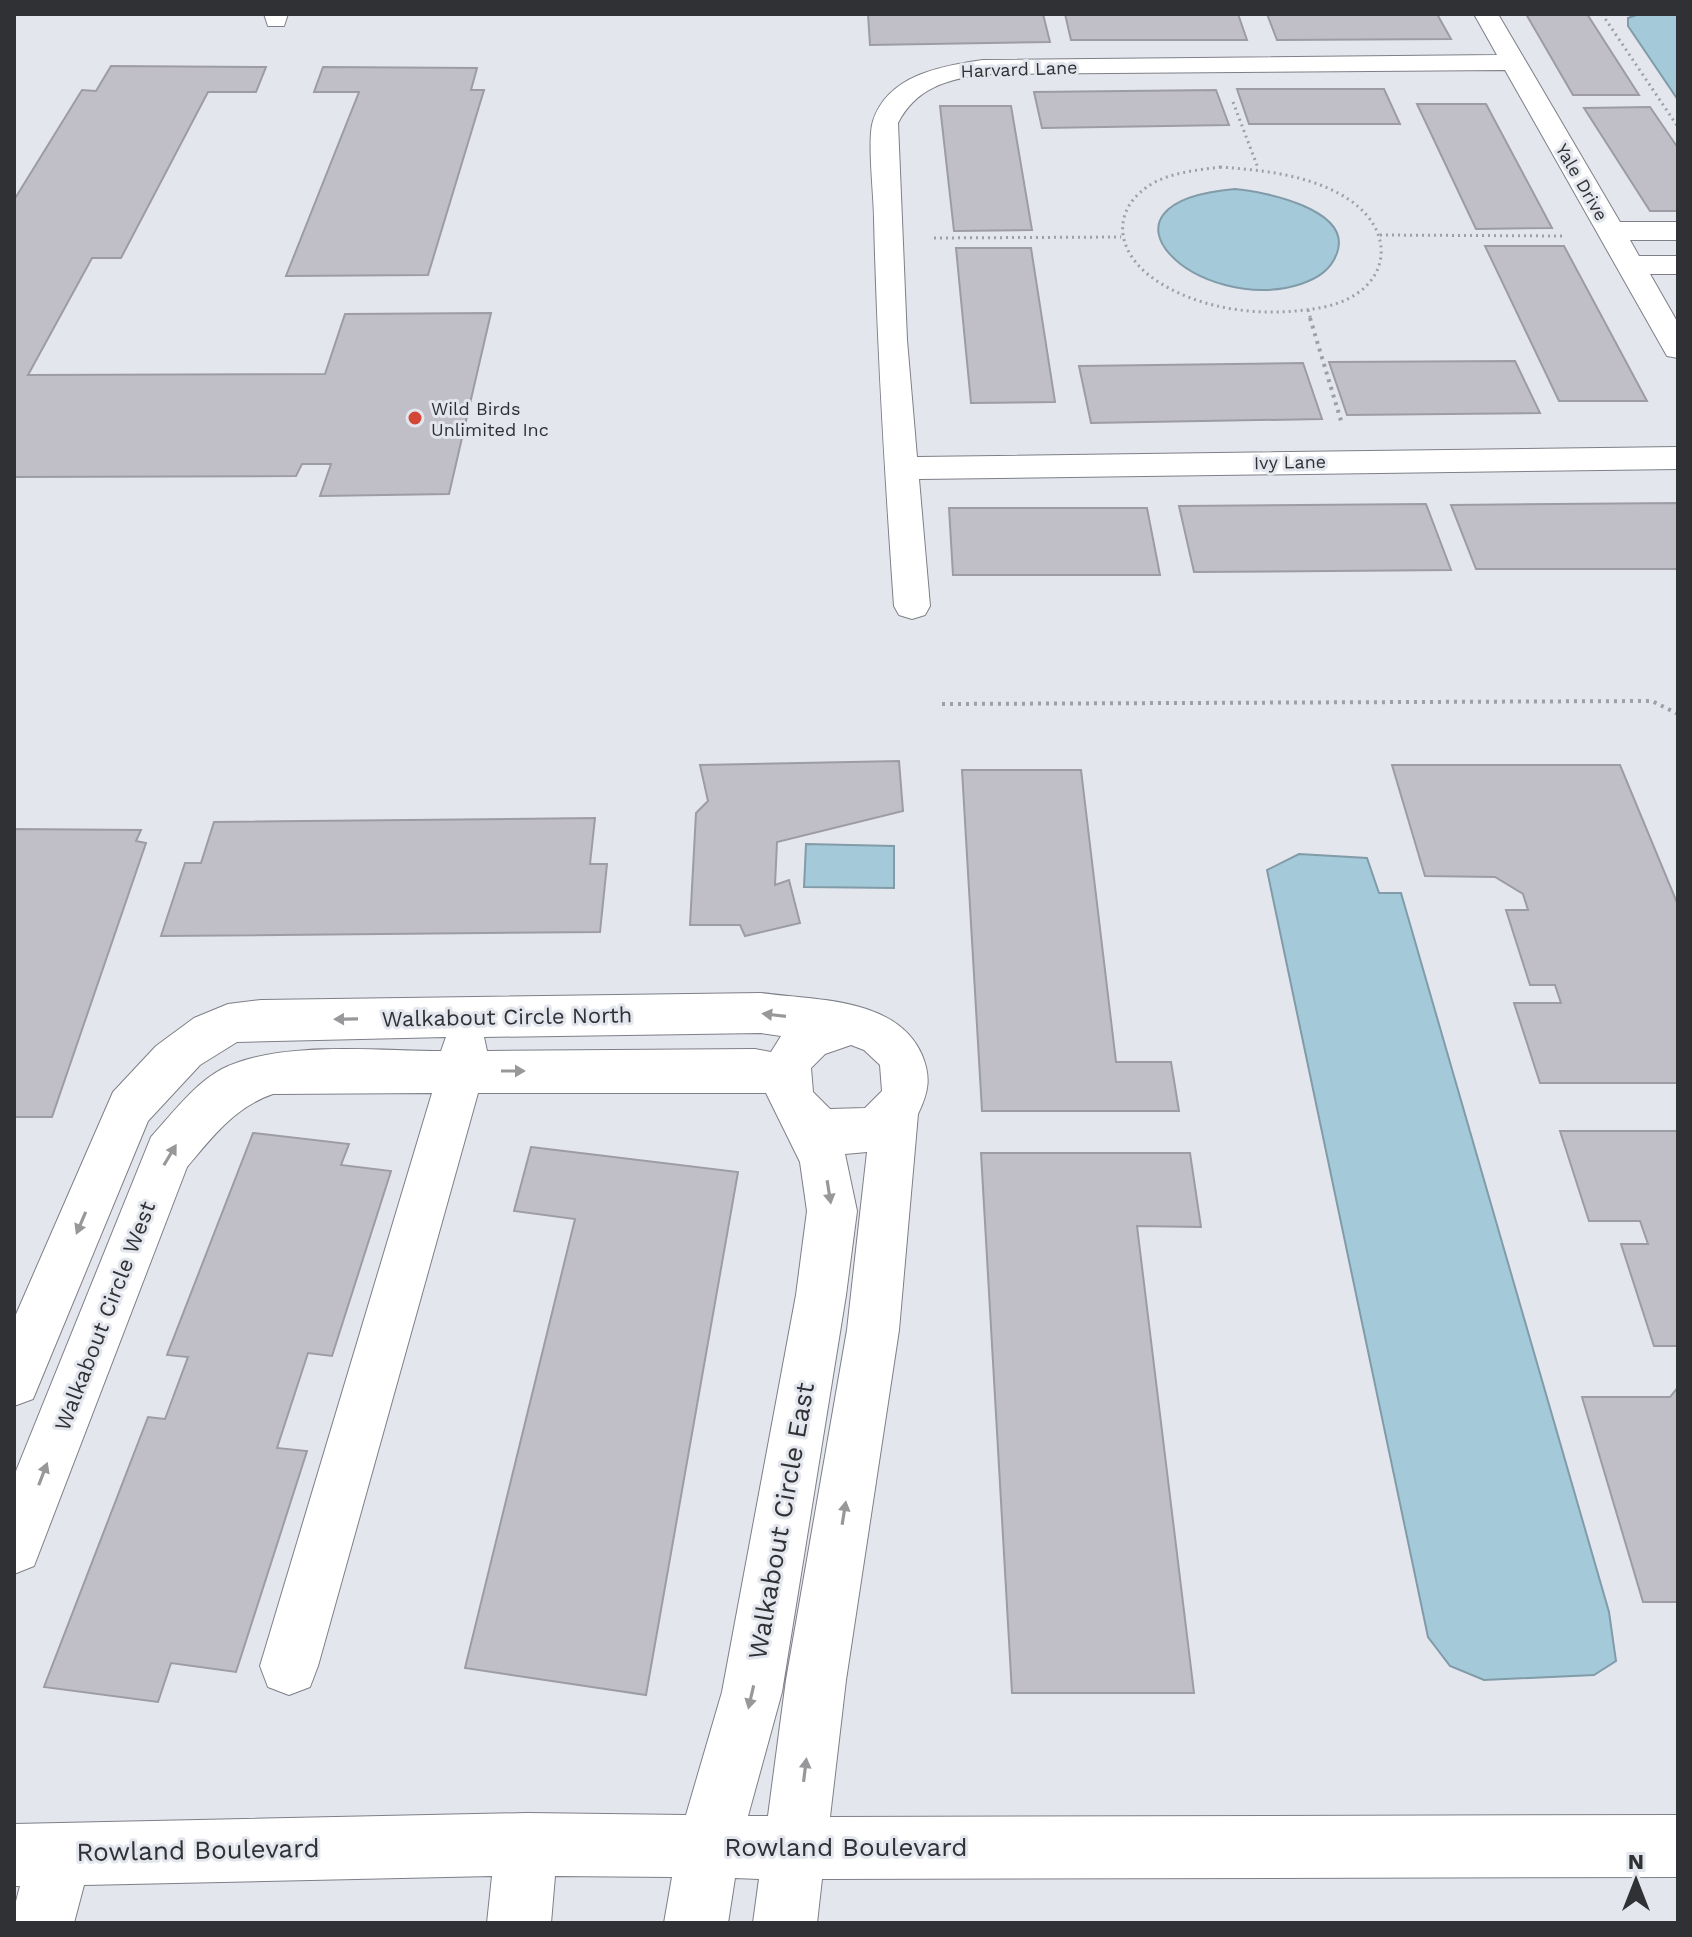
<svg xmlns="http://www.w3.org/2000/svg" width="1692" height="1937" viewBox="0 0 1692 1937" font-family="'Work Sans',sans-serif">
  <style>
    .water { fill: #a4c9d9; stroke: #819ba8; stroke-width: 2 }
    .building { fill: #c0bfc7; stroke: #9d9ca4; stroke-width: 2 }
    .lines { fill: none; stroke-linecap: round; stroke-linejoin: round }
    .minor-casing { stroke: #7e7f87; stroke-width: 2 }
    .path-far1 { stroke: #9fa0a7; stroke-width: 3; stroke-dasharray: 2 4; stroke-linecap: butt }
    .path { stroke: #9fa0a7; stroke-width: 4; stroke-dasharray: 3 5; stroke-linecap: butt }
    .minor { fill: #fff; fill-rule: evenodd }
    .oneway { fill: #98989a }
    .poi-dot { fill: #d44737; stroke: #e4e6ee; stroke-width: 3 }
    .labels { text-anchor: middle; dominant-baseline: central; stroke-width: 6; stroke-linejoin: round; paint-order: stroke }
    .far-street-label { font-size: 18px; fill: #303134; stroke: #e4e6ee }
    .far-poi-label { font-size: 18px; fill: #303134; stroke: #e4e6ee; text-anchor: start }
    .street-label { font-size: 22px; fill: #303134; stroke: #e4e6ee }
    .near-street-label { font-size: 26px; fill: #303134; stroke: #e4e6ee }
  </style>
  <rect width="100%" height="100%" fill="#e4e6ee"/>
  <path class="water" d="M1639 14H1678V100L1628 26V18Z
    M1235 189C1262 191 1353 209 1337 253 1331 270 1318 278 1301 284 1199 317 1075 203 1235 189Z
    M806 844 894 846V888L804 887Z
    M1299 854 1367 858 1379 893H1401L1609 1612 1616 1661 1594 1675 1484 1680 1450 1666 1428 1637 1267 870Z"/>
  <path class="building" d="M868 14H1043L1050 42 870 45Z
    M1065 14H1238L1247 40H1071Z
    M1267 14H1437L1451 39 1277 40Z
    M1526 14H1587L1639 95H1573Z
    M111 66 266 67 256 92H208L121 258H92L28 375 325 374 345 314 491 313 449 494 320 496 331 464H302L296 476 14 477V200L82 90 96 91Z
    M323 67 477 68 471 90H484L428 275 286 276 359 92H314Z
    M1237 89H1384L1400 124H1249Z
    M1216 90 1229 125 1042 128 1034 92Z
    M1417 104H1486L1552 228 1476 229Z
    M940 106H1011L1032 230 954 231Z
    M1650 107 1678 148V211H1650L1584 108Z
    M1485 246H1564L1647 401H1559Z
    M956 248H1031L1055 402 971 403Z
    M1515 361 1540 413 1347 415 1329 362Z
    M1303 363 1322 419 1091 423 1079 366Z
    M1678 503V569H1476L1451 505Z
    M1426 504 1451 570 1194 572 1179 506Z
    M949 508H1147L1160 575H953Z
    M899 761 903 811 777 842 775 885 789 880 800 923 745 936 740 925H690L696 813 708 801 700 765Z
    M1392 765H1620L1678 905V1083H1540L1514 1003H1561L1555 985H1530L1506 910H1528L1523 894 1495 877 1425 876Z
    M962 770H1081L1116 1062H1171L1179 1111H982Z
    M595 818 590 864H607L600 932 161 936 185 863H201L214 822Z
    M14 829 141 830 136 841 146 843 52 1117H14Z
    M1560 1131H1678V1346H1654L1621 1244H1648L1640 1221H1589Z
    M253 1133 349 1144 341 1165 391 1171 332 1356 308 1353 277 1448 307 1451 236 1672 171 1663 158 1702 44 1687 148 1417 165 1419 188 1357 167 1355Z
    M531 1147 738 1172 646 1695 465 1668 575 1219 514 1211Z
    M981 1153H1190L1201 1227 1137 1226 1194 1693H1012Z
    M1678 1387V1602H1643L1582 1397H1670Z"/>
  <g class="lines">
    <defs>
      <path id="minor" d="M264 14H288L284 26H268Z
        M1474 14H1498L1620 222H1678V240H1630L1639 256H1678V274H1650L1678 323V358L1667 356 1663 349 1505 70 983 74C946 80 916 88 898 123L907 340 917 457 1678 447V469L919 479 930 606 925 615 912 619 899 615 894 606C885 477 877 348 874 218 874 196 867 139 873 121 888 75 941 66 983 60L1497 55Z
        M761 993C814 1000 897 997 922 1055 931 1077 929 1091 918 1114L899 1330 846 1680 830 1817 1678 1815V1877L822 1879 817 1923H753L759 1879 735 1878 728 1923H664L672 1877 555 1876 551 1923H487L492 1876 84 1885 74 1923H14V1909L20 1886H14V1824L527 1813 686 1815 722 1692 796 1295 807 1211 800 1162 766 1093H478L318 1666 310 1687 289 1695 268 1687 260 1666 432 1093 273 1094C235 1107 212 1137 187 1167L34 1566 14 1574V1476L151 1137C172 1114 194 1084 222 1069 279 1040 377 1051 441 1051L446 1037 237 1042 200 1065 148 1121 33 1399 14 1406V1319L113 1092 156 1046 194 1018 228 1004 261 1000ZM761 1033 781 1036 771 1052 755 1049 487 1051 484 1037ZM851 1045 864 1050 880 1065 882 1091 865 1108 830 1109 813 1092 811 1068 825 1054ZM867 1152 847 1330 786 1680 768 1816H748L782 1692 846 1295 857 1211 845 1154Z"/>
    </defs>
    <use href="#minor" class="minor-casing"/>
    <path class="path-far1" d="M1602 14 1678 127
      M1233 102 1258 168
      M1220 167C1260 170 1302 174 1338 193 1401 226 1394 292 1324 307 1268 318 1202 312 1154 279 1114 251 1110 207 1155 182 1175 172 1198 170 1220 167Z
      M1380 235 1563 236
      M934 238 1121 237
      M1308 310 1311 320"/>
    <path class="path" d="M1310 318 1342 424
      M942 704 1652 701 1678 714"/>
    <use href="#minor" class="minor"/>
  </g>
  <defs><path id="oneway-solid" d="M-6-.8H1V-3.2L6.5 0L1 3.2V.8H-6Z" transform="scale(2)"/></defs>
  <g class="oneway">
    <use href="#oneway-solid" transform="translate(774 1015) rotate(-173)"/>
    <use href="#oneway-solid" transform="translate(346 1019) rotate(179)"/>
    <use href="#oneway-solid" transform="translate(513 1071)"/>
    <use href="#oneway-solid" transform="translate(170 1155) rotate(-59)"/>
    <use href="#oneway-solid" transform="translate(829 1192) rotate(81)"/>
    <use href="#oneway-solid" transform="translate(81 1223) rotate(113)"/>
    <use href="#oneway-solid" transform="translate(43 1474) rotate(-69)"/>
    <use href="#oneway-solid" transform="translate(844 1513) rotate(-81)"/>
    <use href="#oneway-solid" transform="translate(751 1697) rotate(103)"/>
    <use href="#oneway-solid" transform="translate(805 1770) rotate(-83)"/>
  </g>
  <circle class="poi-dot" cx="415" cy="418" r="8"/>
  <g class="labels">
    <g class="far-street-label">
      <text transform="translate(1019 69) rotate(-2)">Harvard Lane</text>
      <text transform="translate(1582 182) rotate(60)">Yale Drive</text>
      <text transform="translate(1290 462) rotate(-1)">Ivy Lane</text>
    </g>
    <g class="far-poi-label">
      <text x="431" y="408">Wild Birds<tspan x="431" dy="21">Unlimited Inc</tspan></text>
    </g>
    <g class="street-label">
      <text transform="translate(507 1017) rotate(-1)">Walkabout Circle North</text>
      <text transform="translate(105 1316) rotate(-69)">Walkabout Circle West</text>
    </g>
    <g class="near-street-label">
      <text transform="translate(781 1521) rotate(-80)">Walkabout Circle East</text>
      <text x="846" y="1847">Rowland Boulevard</text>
      <text transform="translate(198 1850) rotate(-1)">Rowland Boulevard</text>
    </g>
  </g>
  <rect width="1692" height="1937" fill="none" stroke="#303134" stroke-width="32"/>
  <g transform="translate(1636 1881)" stroke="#e4e6ee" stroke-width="6" paint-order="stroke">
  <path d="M0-6L14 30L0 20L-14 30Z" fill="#303134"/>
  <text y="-12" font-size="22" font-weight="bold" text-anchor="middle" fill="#303134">N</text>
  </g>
</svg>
